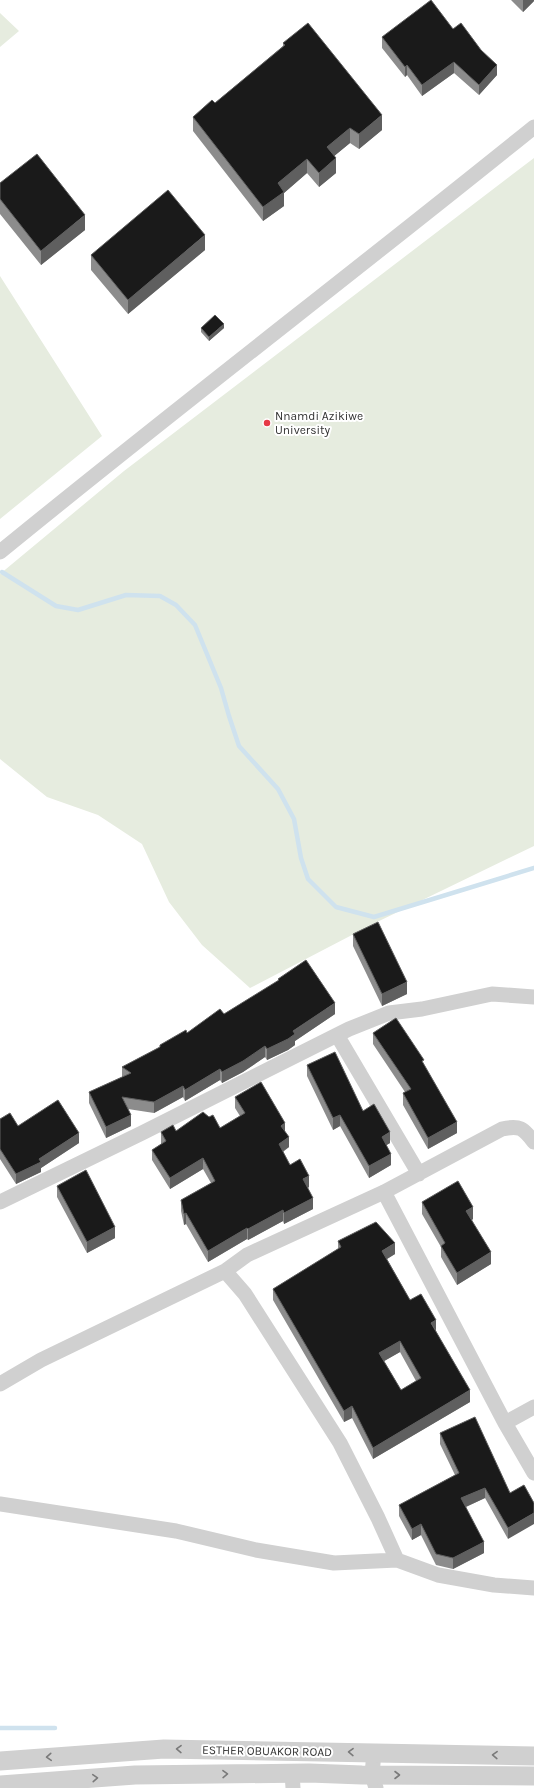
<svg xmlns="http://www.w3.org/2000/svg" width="534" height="1788" viewBox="0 0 534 1788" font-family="Karla,sans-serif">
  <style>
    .green { fill: #e6ecdf }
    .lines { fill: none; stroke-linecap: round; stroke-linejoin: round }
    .stream { stroke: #cfe2ee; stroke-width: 4.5 }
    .minor { stroke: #d0d0d0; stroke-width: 15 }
    .tertiary { stroke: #d0d0d0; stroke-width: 19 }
    .wall { fill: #8c8c8c; fill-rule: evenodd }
    .shaded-wall { fill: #5f5f5f }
    .building { fill: #1a1a1a; stroke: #5f5f5f; fill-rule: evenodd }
    .oneway { stroke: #7a7a7a }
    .poi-dot { fill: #e63946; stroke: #fff; stroke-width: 1.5 }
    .labels { text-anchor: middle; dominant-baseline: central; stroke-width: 4; stroke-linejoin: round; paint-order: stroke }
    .poi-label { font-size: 12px; fill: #333; stroke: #fff; text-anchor: start }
    .street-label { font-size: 12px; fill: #333; stroke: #fff }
  </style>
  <rect width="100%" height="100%" fill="#fff"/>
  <path class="green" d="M0 13 19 31 0 47Z
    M534 158V846L375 923 250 988 202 945 169 902 142 844 98 815 47 797 0 759V574L124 471Z
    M0 276 102 436 0 519Z"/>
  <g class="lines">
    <path class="stream" d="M2 572 56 606 78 610 126 595 160 596 176 605 195 625 221 688 229 716 239 746 278 789 294 819 301 858 308 879 336 907 374 917 534 868
      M0 1728H55"/>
    <path class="minor" d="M0 552C176 408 357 270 534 127
      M337 1035 419 1174
      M384 1192 505 1423 534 1473
      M0 1202 142 1133 349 1029 389 1013 422 1009 492 994 534 997
      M225 1271 245 1294 340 1443 378 1518 397 1560
      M0 1384 41 1360 225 1271 247 1255 384 1192 502 1129C520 1125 523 1128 534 1142
      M505 1423 534 1407
      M0 1504 176 1531 256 1550 334 1563 397 1560 438 1575 494 1585 534 1588
      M374 1752 372 1775 376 1788
      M292 1773 293 1788"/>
    <path class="tertiary" d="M0 1761 164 1749 534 1756
      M0 1785 135 1775 309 1773 362 1775 534 1776"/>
  </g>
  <path class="wall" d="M511 0H534V1L523 12Z
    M453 29 497 75 479 95 454 73 422 96 407 75 405 77 382 48V37Z
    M283 43 382 130 359 149 350 143 334 156 336 173 319 187 307 173 284 193V206L263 221 193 131V117L215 103 283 46Z
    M0 183 85 230 41 265 0 214Z
    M205 250 128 314 91 270V255Z
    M201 328H224L209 341 201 332Z
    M353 934 407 994 382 1006 353 946Z
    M278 979 335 1014 295 1041V1045L288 1050 267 1060 265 1057 243 1072 222 1083 220 1080 185 1101 183 1097 154 1113 128 1109 131 1126 106 1138 89 1103V1092L122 1077V1067L160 1047V1045L187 1033 224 1014 278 981Z
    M373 1033 424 1065 457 1133 428 1149 403 1105V1093L405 1092 373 1044Z
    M307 1065 390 1143 386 1145 391 1165 369 1178 340 1126 333 1130 307 1076Z
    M235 1097 285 1131 289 1147 283 1152 290 1165 309 1187 308 1188 313 1209 284 1224 283 1221 248 1240 247 1239 208 1262 186 1224 184 1225 181 1211V1200L211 1183 203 1169 170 1189 152 1160V1150L161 1144V1132L176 1131 220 1128 240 1116 235 1108Z
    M0 1119 18 1126 79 1143 41 1168V1172L16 1184 0 1159Z
    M57 1186 115 1238 87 1253 57 1197Z
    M422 1202 473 1219 472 1220 491 1264 457 1285 441 1257V1247L422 1214Z
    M338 1241 395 1254 387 1259 410 1300 436 1331 470 1402 373 1459 352 1418 344 1422 273 1300V1289L338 1249ZM400 1352 416 1381 401 1390 384 1361Z
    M440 1433 510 1493 508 1539 485 1498 466 1507 484 1553 453 1569 436 1565 421 1535 412 1540 399 1516V1505L455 1475 440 1444Z"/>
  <path class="shaded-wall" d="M523 0H534V1L523 12Z
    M454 62V73L422 96V85Z
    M407 65V75L405 77V67Z
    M497 65V75L479 95V85Z
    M382 115V130L359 149V134Z
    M350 128V143L327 162V147Z
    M336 158V173L319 187V173Z
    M307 159V173L284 193V206L263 221V207L278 183Z
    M85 215V230L41 265V251Z
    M205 235V250L128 314V300Z
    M224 324V328L209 341V337Z
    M407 982V994L382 1006V994Z
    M335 1003V1014L295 1041V1045L288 1050 267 1060V1049Z
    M265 1046V1057L243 1072 222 1083V1072Z
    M220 1069V1080L185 1101V1090Z
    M183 1086V1097L154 1113V1102Z
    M131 1115V1126L106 1138V1127Z
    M340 1115V1126L333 1130V1118Z
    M457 1122V1133L428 1149V1138Z
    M285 1123V1134L281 1126Z
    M390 1132V1143L382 1148V1137Z
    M79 1133V1143L41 1168V1172L16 1184V1174Z
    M289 1137V1147L279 1154V1144Z
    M391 1154V1165L369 1178V1166Z
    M203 1158V1169L170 1189V1178Z
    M309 1176V1187L303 1190V1179Z
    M313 1198V1209L284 1224V1213Z
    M473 1207V1219L466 1223V1211Z
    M283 1210V1221L248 1240V1229Z
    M186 1213V1224L184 1225V1214Z
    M115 1227V1238L87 1253V1242Z
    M247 1228V1239L208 1262V1251Z
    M395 1243V1254L382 1262V1251Z
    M491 1252V1264L457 1285V1273Z
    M436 1320V1331L431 1323Z
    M400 1341V1352L379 1364V1353Z
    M470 1390V1402L373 1459V1448Z
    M352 1406V1418L344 1422V1411Z
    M485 1488V1498L461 1509V1498Z
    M534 1513V1524L508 1539V1528Z
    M421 1524V1535L412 1540V1529Z
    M484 1542V1553L453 1569V1558Z"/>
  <path class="building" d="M431 0 453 29 461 23 481 50 497 65 479 85 454 62 422 85 407 65 405 67 382 37Z
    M308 23 382 115 359 134 350 128 327 147 336 158 319 173 307 159 278 183 284 192 263 207 193 117 212 100 215 103 285 45 283 43Z
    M37 154 85 215 41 251 0 199V183Z
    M168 190 205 235 128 300 91 255Z
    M215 315 224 324 209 337 201 328Z
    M378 922 407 982 382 994 353 934Z
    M306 960 335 1003 293 1031 295 1034 288 1039 267 1049 265 1046 243 1061 222 1072 220 1069 185 1090 183 1086 154 1102 122 1097 131 1115 106 1127 89 1092 131 1073 122 1067 160 1047V1045L186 1030 187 1033 220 1009 224 1014 279 980 278 979Z
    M396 1018 424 1060 422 1061 457 1122 428 1138 403 1093 411 1089 373 1033Z
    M335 1052 363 1111 374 1104 390 1132 382 1137 391 1154 369 1166 340 1115 333 1118 307 1065Z
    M261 1082 285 1123 281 1126 289 1137 279 1144 290 1165 300 1159 309 1176 303 1179 313 1198 284 1213 283 1210 248 1229 247 1228 208 1251 186 1213 184 1214 181 1200 215 1181 203 1158 170 1178 152 1150 166 1141 161 1132 173 1125 176 1131 203 1112 209 1117 213 1115 220 1128 245 1113 235 1097Z
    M58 1100 79 1133 39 1159 41 1162 16 1174 0 1149V1119L10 1113 18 1126Z
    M86 1170 115 1227 87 1242 57 1186Z
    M458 1181 473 1207 466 1211 491 1252 457 1273 441 1246 445 1243 422 1202Z
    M376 1222 395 1243 382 1251 410 1300 421 1294 436 1320 431 1323 470 1390 373 1448 352 1406 344 1411 273 1289 341 1247 338 1241ZM400 1341 421 1378 401 1390 379 1353Z
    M475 1417 510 1493 524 1485 534 1503V1513L508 1528 485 1488 461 1498 484 1542 453 1558 436 1554 421 1524 412 1529 399 1505 459 1473 440 1433Z"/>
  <defs><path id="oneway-chevron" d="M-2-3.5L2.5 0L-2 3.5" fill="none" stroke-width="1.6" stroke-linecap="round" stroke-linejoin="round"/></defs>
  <g class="oneway">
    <use href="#oneway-chevron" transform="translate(179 1749) rotate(-179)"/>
    <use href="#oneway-chevron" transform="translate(351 1752) rotate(-179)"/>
    <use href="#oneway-chevron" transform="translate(495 1755) rotate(-178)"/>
    <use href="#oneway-chevron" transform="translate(49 1757) rotate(176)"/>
    <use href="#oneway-chevron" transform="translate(225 1774) rotate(-1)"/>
    <use href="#oneway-chevron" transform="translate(397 1775)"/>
    <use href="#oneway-chevron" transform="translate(95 1778) rotate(-4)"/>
  </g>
  <circle class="poi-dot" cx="267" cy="423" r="4"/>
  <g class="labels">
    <g class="poi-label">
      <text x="275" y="416">Nnamdi Azikiwe<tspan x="275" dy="14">University</tspan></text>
    </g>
    <g class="street-label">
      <text transform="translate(267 1751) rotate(1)">ESTHER OBUAKOR ROAD</text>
    </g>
  </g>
</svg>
